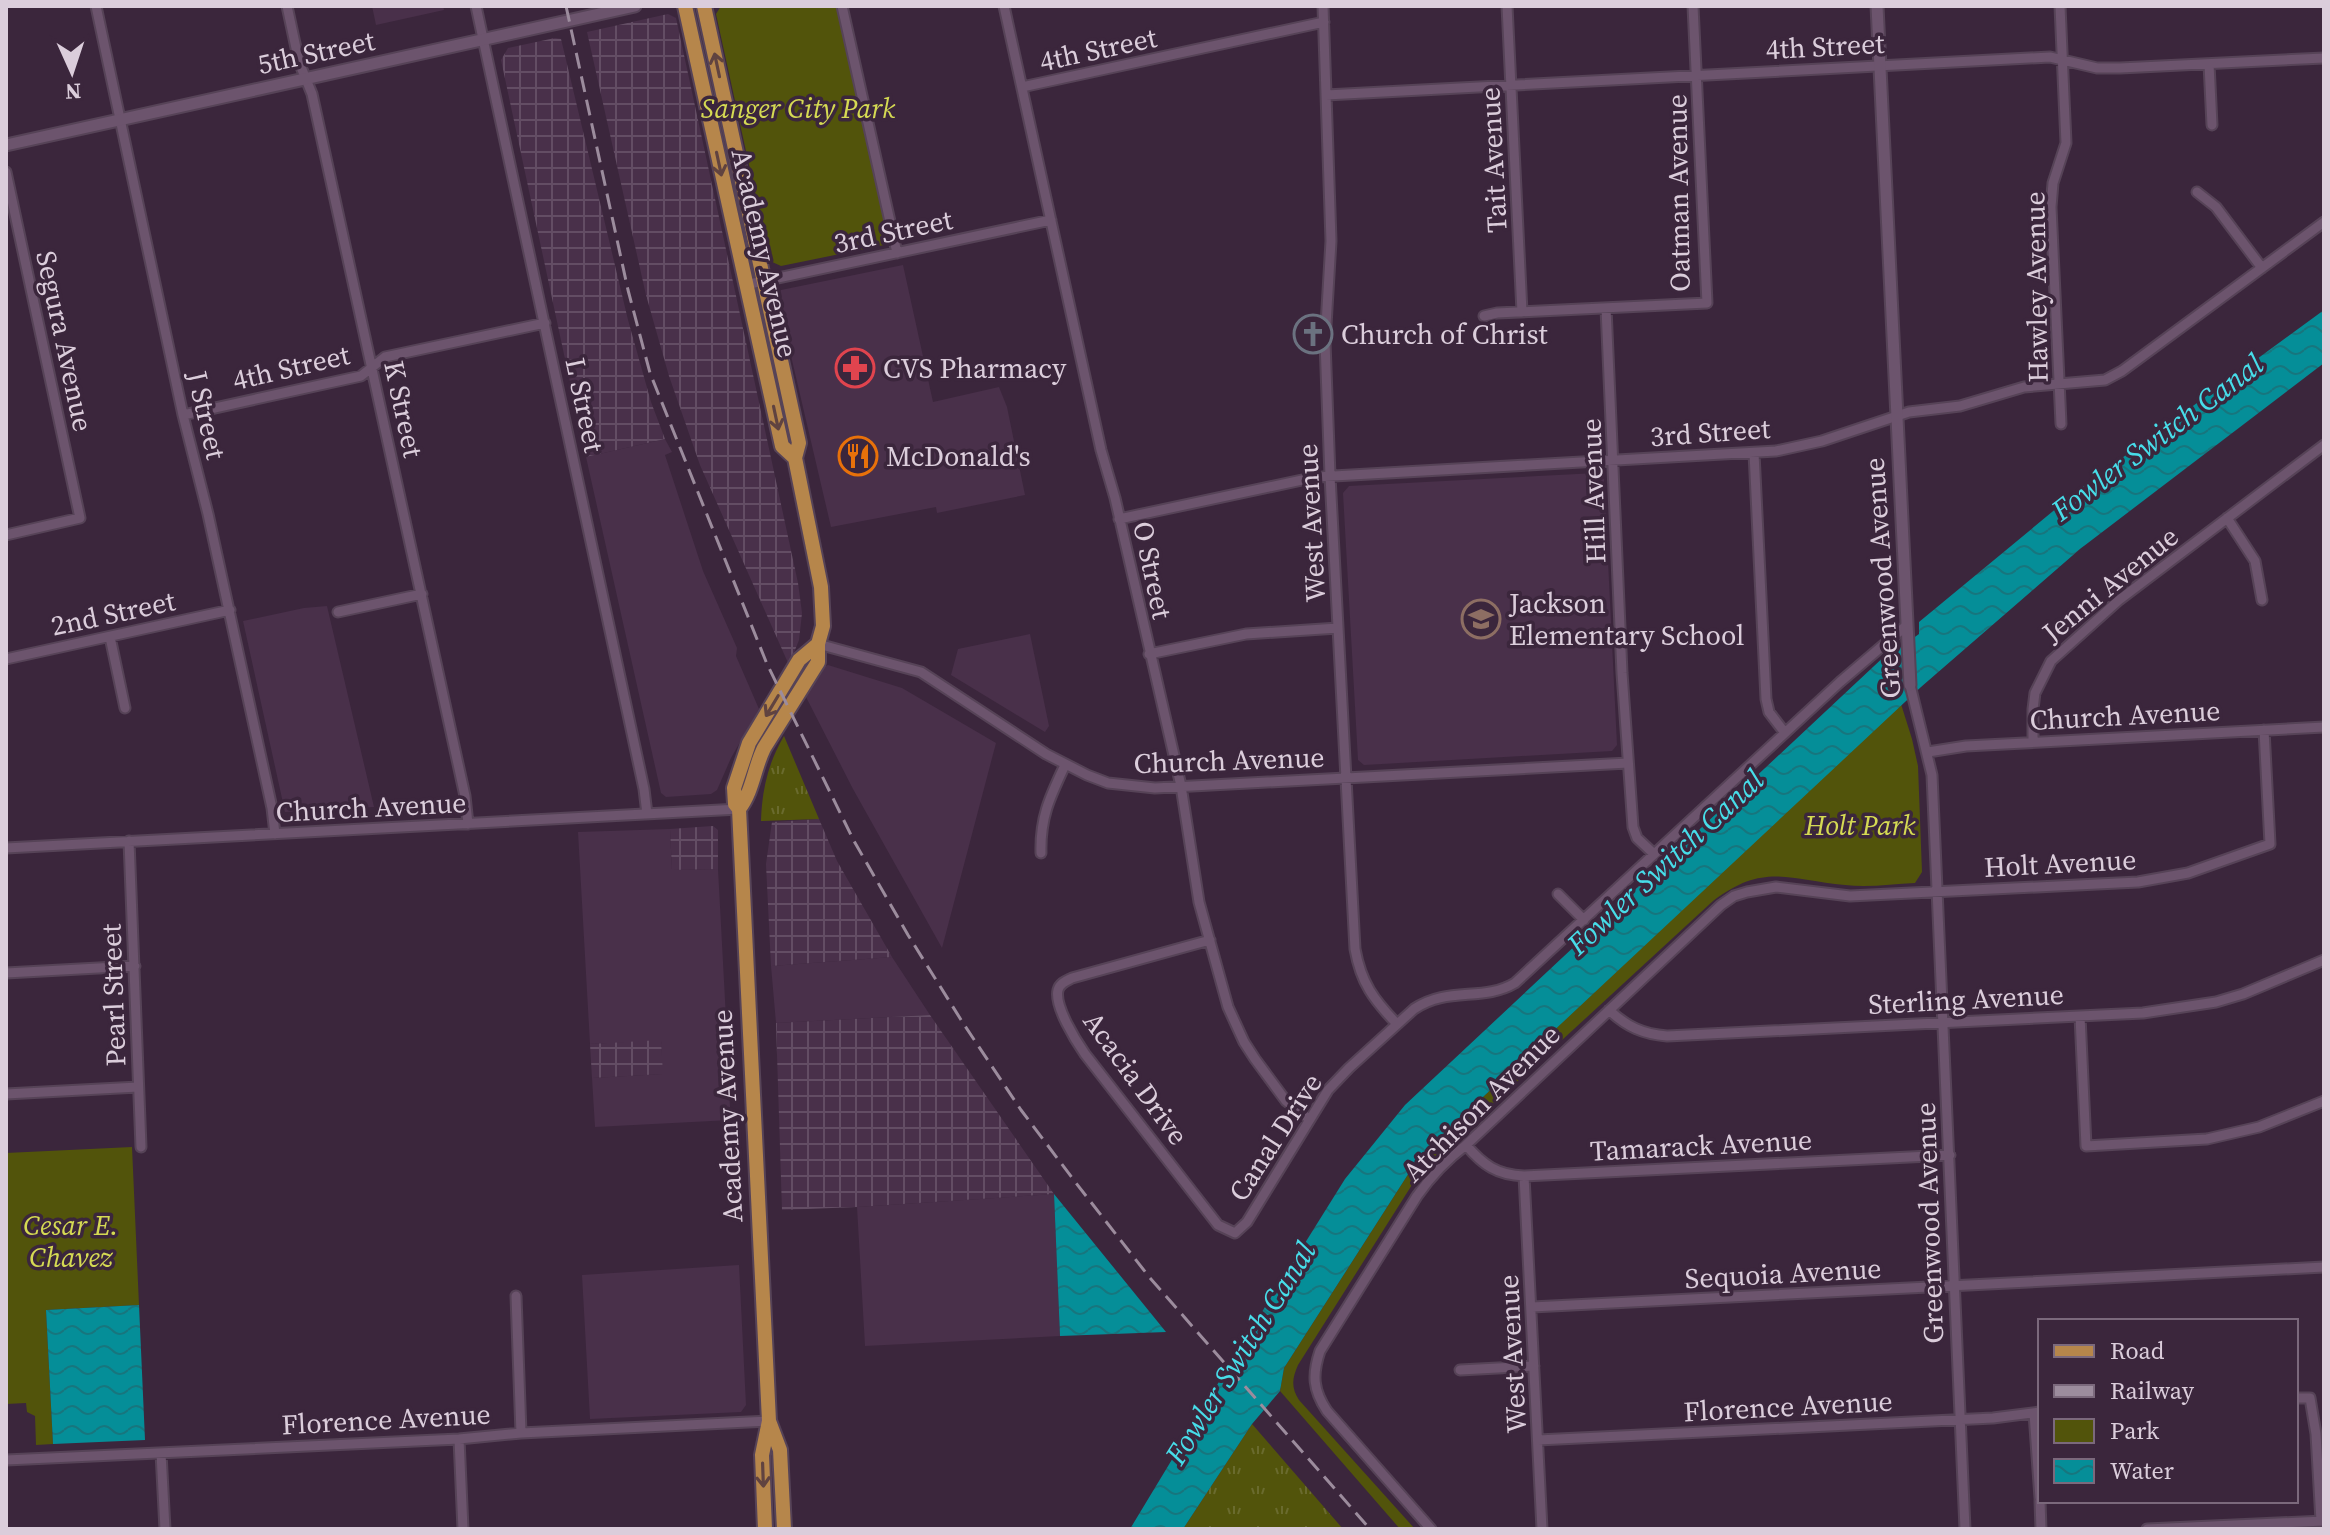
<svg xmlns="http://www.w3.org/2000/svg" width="2330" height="1535" viewBox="0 0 2330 1535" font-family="'Source Serif 4',serif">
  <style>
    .built { fill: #49304a }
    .industrial { fill: url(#industrial-grid) }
    .grass { fill: url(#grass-tufts) }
    .park { fill: #52540b }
    .water { fill: url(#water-waves) }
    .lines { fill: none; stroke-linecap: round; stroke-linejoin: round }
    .minor-casing { stroke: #564357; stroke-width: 13 }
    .tertiary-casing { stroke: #564357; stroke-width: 15 }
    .primary-casing { stroke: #564357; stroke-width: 18 }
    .minor { stroke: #6c546d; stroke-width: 9 }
    .tertiary { stroke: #6c546d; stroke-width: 11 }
    .primary { stroke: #b6864b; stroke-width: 14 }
    .rail { stroke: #9c8c9d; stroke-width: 3; stroke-dasharray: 16 8; stroke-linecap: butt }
    .oneway { stroke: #604340 }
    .labels { text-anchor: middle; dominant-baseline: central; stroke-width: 7; stroke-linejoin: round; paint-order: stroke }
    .street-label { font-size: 28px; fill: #dbcddb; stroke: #3b263c }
    .park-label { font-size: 28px; font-style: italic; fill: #d5da53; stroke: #3b263c }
    .poi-label { font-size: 28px; fill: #dbcddb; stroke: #3b263c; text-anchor: start }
    .water-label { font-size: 30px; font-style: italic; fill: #47dde9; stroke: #3b263c }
  </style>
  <defs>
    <pattern id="industrial-grid" width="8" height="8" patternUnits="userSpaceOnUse" patternTransform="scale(2)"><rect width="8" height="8" fill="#49304a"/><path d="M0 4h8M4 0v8" fill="none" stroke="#634d64"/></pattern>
    <pattern id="grass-tufts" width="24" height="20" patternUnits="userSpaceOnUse" patternTransform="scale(2)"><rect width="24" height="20" fill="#52540b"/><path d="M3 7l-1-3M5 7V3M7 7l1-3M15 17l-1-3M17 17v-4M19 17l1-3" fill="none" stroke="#6a6b2e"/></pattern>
    <pattern id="water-waves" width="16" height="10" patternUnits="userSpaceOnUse" patternTransform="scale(2)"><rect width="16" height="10" fill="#058e98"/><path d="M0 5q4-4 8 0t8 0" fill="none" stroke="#17767e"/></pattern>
  </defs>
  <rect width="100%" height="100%" fill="#3b263c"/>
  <path class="built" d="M372 6H443L444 10 376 25Z
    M903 265 933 402 999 387 1007 407 1025 495 937 513 936 507 831 527 777 296 781 290Z
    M665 439 672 452 665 455 703 571 737 648 736 656 759 709 731 758 717 790 711 794 666 797 661 793 586 457Z
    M1597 473 1604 479 1617 745 1612 751 1364 765 1358 760 1343 493 1349 486Z
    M327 606 374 807 285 812 243 621 304 608Z
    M1030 634 1049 726 1045 732 951 675 958 649Z
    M828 665 902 688 996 743 942 948 853 789 806 697 823 667Z
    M670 829 672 870 718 869 727 1037H725L731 1120 595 1127 592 1078 662 1074 661 1041 590 1044 578 832Z
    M892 957 930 1015 776 1023 771 966Z
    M1054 1194 1060 1336 865 1346 857 1207Z
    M739 1265 746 1405 741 1412 590 1419 582 1275Z"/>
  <path class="industrial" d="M668 14 676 18 798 583 802 613 799 640 789 665 700 465 669 376 646 295 587 32Z
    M555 38 561 39 628 320 651 402 665 439 586 457 501 60 508 48Z
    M819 819 837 861 892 957 771 966 766 864 772 822Z
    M713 826 718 830V869L672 870 670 829Z
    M930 1015 1054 1194 857 1207 782 1210 776 1023Z
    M661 1040 663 1074 592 1078 590 1044Z"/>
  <path class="grass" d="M784 736 819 819 761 821C762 790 768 763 784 736Z
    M1252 1424 1343 1529H1183Z"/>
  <path class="park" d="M721 6H838L889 244 781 266 770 261 716 14Z
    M1901 704 1912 739 1918 766 1922 872 1915 883C1892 884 1868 888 1845 885 1789 880 1764 862 1713 901L1422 1169 1298 1365C1292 1379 1291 1387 1299 1400L1415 1529H1400L1280 1391 1284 1368 1414 1165 1453 1125Z
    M132 1147 139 1305 46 1310 53 1444 36 1445 35 1416 27 1412 26 1403 6 1404V1153Z"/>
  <path class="water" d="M2324 310V363L2080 549 1921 687 1453 1125 1414 1165 1284 1368 1280 1391 1252 1424 1183 1529H1130L1240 1347 1345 1179 1405 1105 1889 652H1894L1919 634V622L2081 488Z
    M1054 1194 1166 1332 1060 1336Z
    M139 1305 145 1440 53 1444 46 1310Z"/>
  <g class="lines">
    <defs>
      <path id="minor" d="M96 6 183 415 208 514 272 808 275 834
        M287 6 299 62 312 94 465 796 468 824
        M476 6 644 789 647 814
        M842 6 897 253
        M1004 6 1101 450 1115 498 1181 786 1199 902 1228 1007 1244 1042 1255 1059 1286 1101 1309 1119
        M1323 6 1331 241 1325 342 1330 476 1355 949C1361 983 1374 1000 1397 1024
        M1507 6 1522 312
        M2060 6 2066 143 2053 183 2051 207 2061 424
        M2209 64 2212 125
        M1022 87 1324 22
        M1326 95 2050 57 2097 68H2120L2324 58
        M6 172 80 518 6 535
        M2197 192 2216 207 2262 268
        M745 285 1051 220
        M1606 308 1622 673 1633 827 1637 838 1654 854
        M1484 316 1497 313 1707 303 1693 6
        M183 415 361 376 385 357 545 323
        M1754 453 1766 699 1769 712 1785 733
        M2227 518 2255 561 2262 600
        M1119 519 1316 477 1776 451 1822 441 1909 412 1960 406 2024 387 2105 380 2122 371 2324 222
        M338 612 422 594
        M110 637 125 708
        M818 644 921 672 1046 754 1087 775 1108 783 1155 788 1628 763
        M1149 654 1246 634 1338 628
        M6 659 230 610
        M1910 685 1932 775 1965 1529
        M2033 742V709L2035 693 2051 661 2119 600 2324 445
        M1928 752 1966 746 2324 727
        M129 841 141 1147
        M6 848 739 809
        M1041 853C1040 817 1050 797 1065 765
        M1558 894 1584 920
        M1210 940 1072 978C1066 981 1060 983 1058 990 1054 1006 1076 1041 1085 1054L1218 1225 1235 1233 1247 1222 1328 1090 1349 1068 1414 1009C1448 986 1483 1002 1515 983L1840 682 1907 625
        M6 973 135 966
        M1609 1010C1627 1027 1643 1034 1667 1036L2143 1013 2216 1002 2243 994 2324 960
        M2080 1016 2086 1146 2207 1139 2259 1127 2324 1101
        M6 1094 138 1087
        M1466 1145C1483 1165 1497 1175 1524 1176L1950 1155
        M1524 1176 1542 1529
        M516 1296 521 1433
        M1532 1307 2324 1267
        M1460 1370 1534 1366
        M2296 1398H2310L2316 1434 2321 1521
        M2034 1413 2040 1498
        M459 1439 463 1529
        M1538 1440 1993 1418 2040 1412
        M161 1453 165 1529
        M6 1460 459 1439 521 1433 769 1421
        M2040 1501 2041 1529
        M1431 1529 1327 1411C1313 1390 1312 1375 1320 1351L1417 1196C1431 1176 1446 1160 1466 1145L1721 905 1734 896 1747 892 1776 887 1850 896 2138 882 2188 873 2270 844 2264 730
        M2147 1529 2324 1521"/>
      <path id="tertiary" d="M1877 6 1910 685
        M6 145 635 6"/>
      <path id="primary" d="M685 6 782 446 795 458
        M704 6 799 443 795 458 821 587 823 626 818 644V662L764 748C754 768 753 791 739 809
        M769 1421 780 1450 784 1529
        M765 1529 762 1455 769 1421 739 809 735 804 734 788 749 743 799 660 818 644"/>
    </defs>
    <use href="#minor" class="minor-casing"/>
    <use href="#tertiary" class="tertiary-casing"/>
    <use href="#primary" class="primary-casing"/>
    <use href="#minor" class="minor"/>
    <use href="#tertiary" class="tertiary"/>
    <use href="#primary" class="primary"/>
    <path class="rail" d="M566 6 628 290 650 373 767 664 854 841 908 935 963 1023 1021 1110 1076 1183 1150 1278 1370 1529"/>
  </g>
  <defs><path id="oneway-shaft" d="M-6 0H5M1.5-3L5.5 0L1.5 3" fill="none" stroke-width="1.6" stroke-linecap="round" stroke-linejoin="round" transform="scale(2)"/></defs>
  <g class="oneway">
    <use href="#oneway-shaft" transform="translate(717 65) rotate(-102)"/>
    <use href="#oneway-shaft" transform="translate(719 164) rotate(78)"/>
    <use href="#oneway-shaft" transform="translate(776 418) rotate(78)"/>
    <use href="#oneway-shaft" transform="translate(772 706) rotate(121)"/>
    <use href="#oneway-shaft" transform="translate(763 1475) rotate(88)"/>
  </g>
  <defs>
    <symbol id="church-ring" viewBox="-11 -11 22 22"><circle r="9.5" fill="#3b263c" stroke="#6b7280" stroke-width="1.5"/><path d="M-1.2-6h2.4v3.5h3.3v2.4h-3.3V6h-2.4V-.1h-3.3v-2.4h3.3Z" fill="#6b7280"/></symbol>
    <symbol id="pharmacy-ring" viewBox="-11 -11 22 22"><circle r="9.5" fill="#3b263c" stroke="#e0444e" stroke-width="1.5"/><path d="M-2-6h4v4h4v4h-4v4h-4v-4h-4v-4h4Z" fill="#e0444e"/></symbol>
    <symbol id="restaurant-ring" viewBox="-11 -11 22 22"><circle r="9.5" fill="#3b263c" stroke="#e8710a" stroke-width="1.5"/><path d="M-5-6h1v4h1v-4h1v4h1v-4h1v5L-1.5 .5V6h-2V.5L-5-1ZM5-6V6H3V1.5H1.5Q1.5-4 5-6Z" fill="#e8710a"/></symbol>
    <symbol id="school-ring" viewBox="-11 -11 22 22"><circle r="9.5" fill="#3b263c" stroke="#8d6e63" stroke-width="1.5"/><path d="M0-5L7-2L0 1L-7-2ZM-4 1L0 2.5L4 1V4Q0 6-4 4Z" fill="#8d6e63"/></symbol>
  </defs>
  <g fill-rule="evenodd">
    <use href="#church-ring" x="1291" y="312" width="44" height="44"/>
    <use href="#pharmacy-ring" x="833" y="346" width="44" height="44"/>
    <use href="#restaurant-ring" x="836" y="434" width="44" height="44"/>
    <use href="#school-ring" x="1459" y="597" width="44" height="44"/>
  </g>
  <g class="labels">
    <g class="street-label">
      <text transform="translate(1825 46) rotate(-3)">4th Street</text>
      <text transform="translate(1098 49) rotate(-12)">4th Street</text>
      <text transform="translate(316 52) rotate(-12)">5th Street</text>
      <text transform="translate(1493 160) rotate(-93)">Tait Avenue</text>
      <text transform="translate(1678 193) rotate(-91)">Oatman Avenue</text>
      <text transform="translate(893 231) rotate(-12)">3rd Street</text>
      <text transform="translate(765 253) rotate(77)">Academy Avenue</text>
      <text transform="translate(2036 287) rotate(-91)">Hawley Avenue</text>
      <text transform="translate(65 341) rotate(78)">Segura Avenue</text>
      <text transform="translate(291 367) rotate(-13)">4th Street</text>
      <text transform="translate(585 405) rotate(78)">L Street</text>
      <text transform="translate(404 409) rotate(78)">K Street</text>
      <text transform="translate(207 415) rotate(77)">J Street</text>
      <text transform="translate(1710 432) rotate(-4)">3rd Street</text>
      <text transform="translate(1593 491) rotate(-92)">Hill Avenue</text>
      <text transform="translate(1311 523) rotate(-93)">West Avenue</text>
      <text transform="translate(1153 570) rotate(78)">O Street</text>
      <text transform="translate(1882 578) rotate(-94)">Greenwood Avenue</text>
      <text transform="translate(2110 584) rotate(-39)">Jenni Avenue</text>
      <text transform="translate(113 613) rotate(-12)">2nd Street</text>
      <text transform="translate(2125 715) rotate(-3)">Church Avenue</text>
      <text transform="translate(1229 760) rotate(-2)">Church Avenue</text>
      <text transform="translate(371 807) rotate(-3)">Church Avenue</text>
      <text transform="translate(2060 863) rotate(-3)">Holt Avenue</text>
      <text transform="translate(113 995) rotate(-92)">Pearl Street</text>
      <text transform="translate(1966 999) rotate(-3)">Sterling Avenue</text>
      <text transform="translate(1136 1078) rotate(54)">Acacia Drive</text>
      <text transform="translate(1481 1103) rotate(-45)">Atchison Avenue</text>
      <text transform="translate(727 1116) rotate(-93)">Academy Avenue</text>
      <text transform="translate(1275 1137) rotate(-57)">Canal Drive</text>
      <text transform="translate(1701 1145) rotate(-3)">Tamarack Avenue</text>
      <text transform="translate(1929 1223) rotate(-92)">Greenwood Avenue</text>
      <text transform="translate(1783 1273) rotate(-3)">Sequoia Avenue</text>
      <text transform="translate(1512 1354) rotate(-93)">West Avenue</text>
      <text transform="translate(1788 1406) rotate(-3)">Florence Avenue</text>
      <text transform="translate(386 1419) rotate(-3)">Florence Avenue</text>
    </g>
    <g class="park-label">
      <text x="798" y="108">Sanger City Park</text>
      <text x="1860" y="825">Holt Park</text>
      <text x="71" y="1225">Cesar E.<tspan x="71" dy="32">Chavez</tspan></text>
    </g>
    <g class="poi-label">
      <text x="1341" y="334">Church of Christ</text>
      <text x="883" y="368">CVS Pharmacy</text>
      <text x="886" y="456">McDonald's</text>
      <text x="1509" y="603">Jackson<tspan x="1509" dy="32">Elementary School</tspan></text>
    </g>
    <g class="water-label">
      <text transform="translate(2157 437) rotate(-37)">Fowler Switch Canal</text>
      <text transform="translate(1665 862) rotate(-43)">Fowler Switch Canal</text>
      <text transform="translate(1240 1353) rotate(-58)">Fowler Switch Canal</text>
    </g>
  </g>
  <rect width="2330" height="1535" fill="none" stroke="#dbcddb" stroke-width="16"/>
  <rect x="2038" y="1319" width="260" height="184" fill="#3b263c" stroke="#7b697c" stroke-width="2"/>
  <rect x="2054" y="1345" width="40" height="12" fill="#b6864b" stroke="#7b697c" stroke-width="2"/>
  <text x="2110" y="1359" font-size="24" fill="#dbcddb">Road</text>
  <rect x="2054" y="1385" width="40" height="12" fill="#9c8c9d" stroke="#7b697c" stroke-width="2"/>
  <text x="2110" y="1399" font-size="24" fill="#dbcddb">Railway</text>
  <rect x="2054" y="1419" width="40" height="24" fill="#52540b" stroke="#7b697c" stroke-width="2"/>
  <text x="2110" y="1439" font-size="24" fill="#dbcddb">Park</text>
  <rect x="2054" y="1459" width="40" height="24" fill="url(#water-waves)" stroke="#7b697c" stroke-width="2"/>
  <text x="2110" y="1479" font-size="24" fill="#dbcddb">Water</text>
  <g transform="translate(72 72) rotate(177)" stroke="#3b263c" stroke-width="6" paint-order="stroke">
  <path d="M0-6L14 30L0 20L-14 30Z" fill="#dbcddb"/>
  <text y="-12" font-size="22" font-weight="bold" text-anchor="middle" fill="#dbcddb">N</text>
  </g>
</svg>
